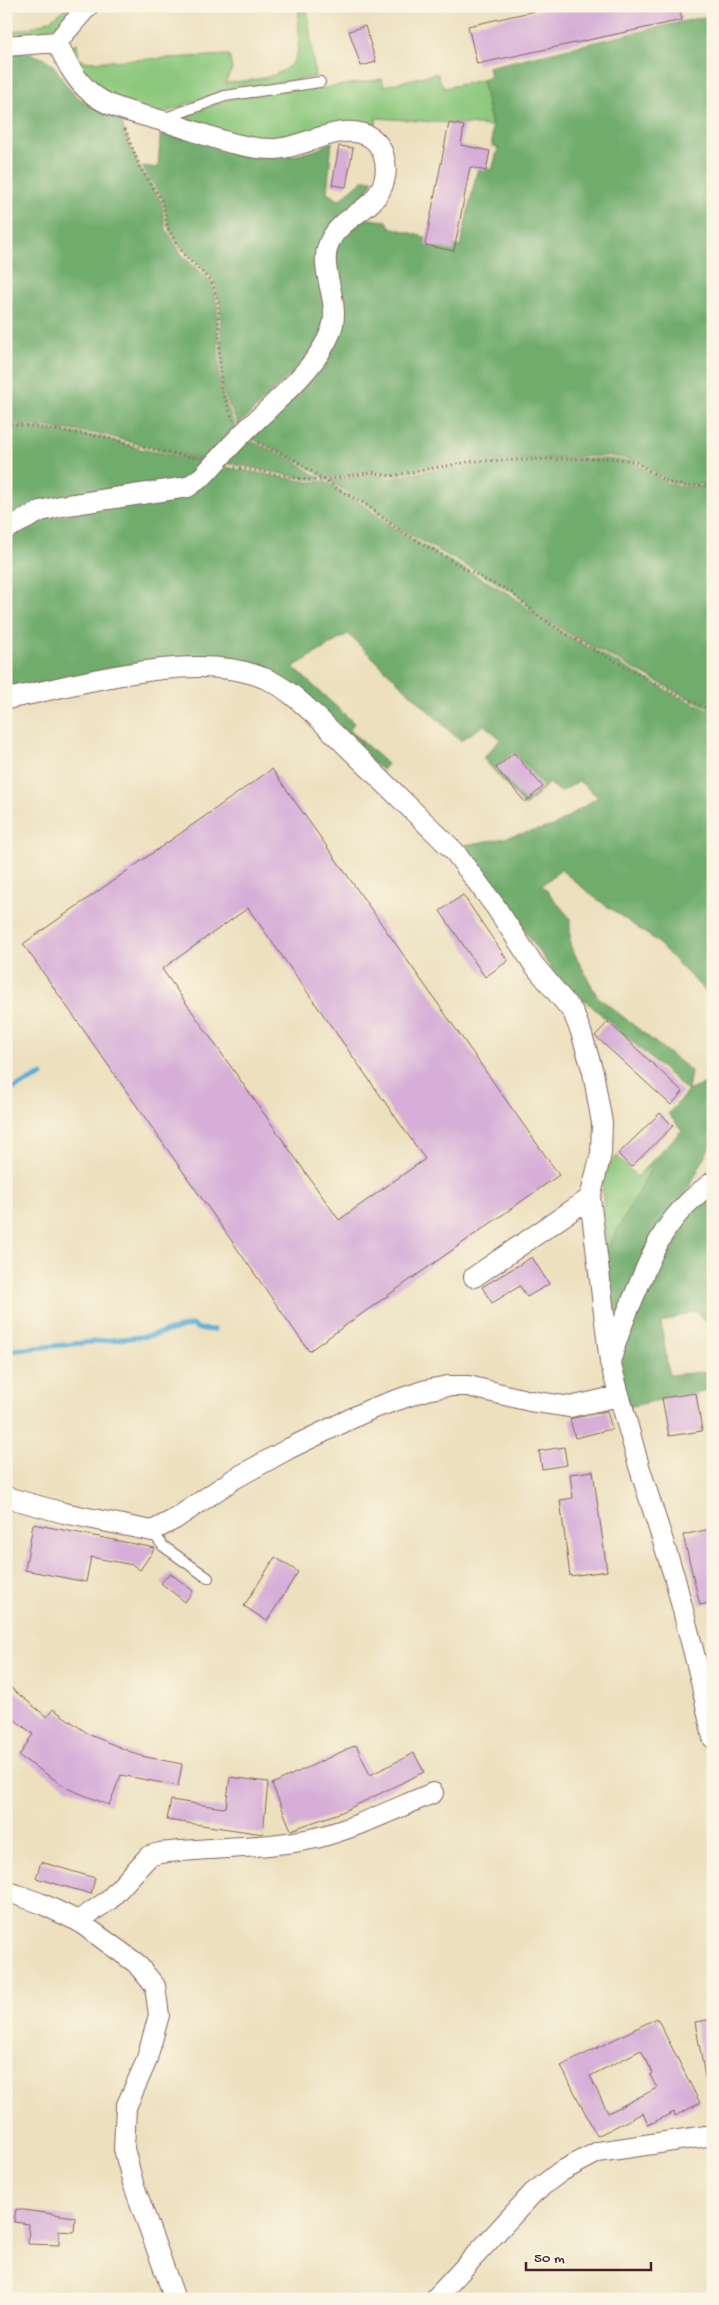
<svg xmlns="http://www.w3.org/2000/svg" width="719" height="2305" viewBox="0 0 719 2305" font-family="'Gochi Hand',sans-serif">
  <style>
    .green { fill: #8bc77c; stroke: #6a7354 }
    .forest { fill: #70ac6c; stroke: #5d664c }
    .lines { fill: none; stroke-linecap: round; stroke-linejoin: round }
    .stream { stroke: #5cacd6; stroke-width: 5 }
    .building { fill: #d6aed8; fill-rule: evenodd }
    .service-casing { stroke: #83635e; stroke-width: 12 }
    .minor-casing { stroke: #83635e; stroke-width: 22 }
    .path { stroke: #83635e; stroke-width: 3; stroke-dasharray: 1 4; stroke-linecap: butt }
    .service { stroke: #fff; stroke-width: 10 }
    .minor { stroke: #fff; stroke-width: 20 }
  </style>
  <rect width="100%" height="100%" fill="#fcf5e5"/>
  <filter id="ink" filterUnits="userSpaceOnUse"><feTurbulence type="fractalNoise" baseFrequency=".02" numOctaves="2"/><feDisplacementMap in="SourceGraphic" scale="10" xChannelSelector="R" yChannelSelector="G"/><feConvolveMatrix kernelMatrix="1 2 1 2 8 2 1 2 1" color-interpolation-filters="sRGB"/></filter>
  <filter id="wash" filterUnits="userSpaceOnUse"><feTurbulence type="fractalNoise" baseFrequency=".0096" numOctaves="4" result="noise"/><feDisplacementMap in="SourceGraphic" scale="20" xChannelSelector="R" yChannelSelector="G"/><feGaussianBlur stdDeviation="1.12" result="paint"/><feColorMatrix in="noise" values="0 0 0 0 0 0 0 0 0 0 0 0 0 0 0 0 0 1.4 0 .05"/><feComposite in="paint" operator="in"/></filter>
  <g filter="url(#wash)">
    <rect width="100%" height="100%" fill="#ece0be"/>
    <path class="green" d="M66 6H82L59 33 6 41V33C28 28 52 25 66 6Z
      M299 6H307L315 77 218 93 164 113 136 108 90 87 68 48 77 43 79 59 89 62 229 55 232 69 225 83C249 80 293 80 298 49 300 35 297 20 299 6Z
      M437 73 444 88 482 80 492 126 376 118V127L349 124 267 144 176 119 233 98 317 86V89L382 79 384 86Z
      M617 1156 637 1177 646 1167 650 1171 605 1253 602 1173Z"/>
    <path class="forest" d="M713 16V484L688 485 670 482 635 460 609 456 472 460 390 475 372 471 326 479 294 458 250 438 316 368 336 240 361 218 387 221 390 227 460 247 478 167 492 170 498 148 492 146V126L482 80 490 77 488 67 694 19Z
      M22 52C66 61 50 73 77 96 88 106 105 111 119 116L139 167 161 201 166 229 183 256 212 282 217 304 220 389 237 431 210 461 162 451 105 435 6 422V53Z
      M161 126 292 156 316 150 332 142 327 193 339 200 363 180H373L365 195 342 217 328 311 319 346 238 426 222 389 220 303 214 281 178 244 169 229 163 200 142 166 158 168Z
      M6 424 105 438 141 449 208 462 190 479 6 522Z
      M248 440 292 459 321 479H307L226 463Z
      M548 459H609L634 462 669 484 688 487 713 486V709L680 694 567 633 537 614 512 591 399 529 366 503 329 481 372 473 390 478 473 462Z
      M220 466 309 482 325 481 364 505 398 531 446 559 510 594 536 615 566 635 679 697 713 711V999L655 940 594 897 561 870 542 885 570 918V945L597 996 691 1071 688 1091 713 1080 709 1121 713 1124V1140L615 1335 605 1253 650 1171 646 1167 682 1130 668 1114 688 1091 555 974 464 845 500 839 554 826 598 797 579 781 561 792 549 783 525 806 483 758 501 739 484 725 460 741 348 634 293 667 354 723 350 730 387 764 382 770 249 666 6 692V534L27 522 181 493Z
      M713 1193V1325H709L695 1311 661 1323 669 1375 713 1371V1389L627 1407 615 1361 675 1224Z"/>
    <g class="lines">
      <path class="stream" d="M6 1092 42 1075
        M6 1351 148 1336 192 1325 199 1329 214 1330"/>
    </g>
    <g id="blocks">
      <path class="building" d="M557 6H679L682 20 477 64 468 26Z
        M365 26 376 62 361 66 349 31Z
        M449 123 464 126 461 145 490 151 486 171 470 167 454 251 425 245Z
        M339 146 353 148 346 187 332 185Z
        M514 753 543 787 525 802 496 768Z
        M272 769 559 1175 309 1351 23 944ZM248 908 425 1159 339 1220 162 969Z
        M463 895 508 961 485 977 440 911Z
        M608 1022 683 1092 671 1105 595 1036Z
        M660 1113 673 1126 631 1167 618 1154Z
        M532 1257 549 1284 527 1297 520 1286 492 1303 482 1287Z
        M696 1393 702 1431 669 1436 662 1398Z
        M607 1411 612 1429 575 1438 570 1419Z
        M564 1447 567 1465 542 1469 539 1451Z
        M593 1471 607 1571 570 1576 560 1500 573 1498 570 1474Z
        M33 1524 155 1548 140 1570 133 1565 91 1557 86 1582 25 1570Z
        M710 1529 713 1538V1602L700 1605 683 1535Z
        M275 1557 298 1572 267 1621 244 1606Z
        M170 1573 193 1591 185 1602 161 1583Z
        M6 1684 47 1717 53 1709 90 1735 141 1756 182 1764 178 1786 121 1775 109 1805 69 1789 19 1756 33 1734 6 1713Z
        M356 1745 370 1775 414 1753 424 1772 342 1812 291 1830 272 1784Z
        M230 1777 268 1782 263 1834 167 1820 171 1800 223 1808 226 1807Z
        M41 1862 95 1878 91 1894 36 1878Z
        M657 2018 700 2103 675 2116 674 2112 648 2125 643 2113 597 2136 561 2066ZM641 2050 653 2073 650 2075 657 2088 608 2113 590 2076Z
        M713 2019V2081L706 2082 695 2022Z
        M16 2209 75 2217 74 2232 59 2231V2245L28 2244 29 2224 14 2222Z"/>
    </g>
  </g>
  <g filter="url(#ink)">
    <use href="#blocks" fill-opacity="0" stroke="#83635e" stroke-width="1"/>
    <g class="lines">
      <defs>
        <path id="service" d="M163 119 225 96 320 82
          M152 1531 163 1546 208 1578"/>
        <path id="minor" d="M6 46 57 42 88 6
          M6 529 41 511 61 506 188 487 203 476C216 462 229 447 243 433 271 405 324 363 333 324 339 295 315 264 332 237 346 214 376 210 384 181 389 165 383 142 366 135 337 123 304 148 275 149 239 150 200 132 166 122 142 114 111 110 91 93 74 79 66 61 57 42
          M6 699C79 685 194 649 264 678 283 685 301 702 316 716L454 851 495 906 534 965 573 1012 581 1032 593 1072 602 1123 601 1154 590 1198 610 1362 639 1466 675 1579 700 1677 713 1738
          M474 1277 590 1198
          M612 1356C618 1334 626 1314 635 1294 656 1244 667 1215 713 1182
          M6 1497 64 1513 152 1531 175 1519 234 1479 290 1448 371 1409 426 1390 448 1386H468L530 1401 570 1407 619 1396
          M6 1891 40 1903 78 1921 136 1963 155 1986 159 2015 146 2062 126 2107 124 2149 133 2183 175 2299
          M78 1921 109 1900 149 1856 160 1853C212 1847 265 1849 316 1838 356 1828 394 1809 433 1793
          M435 2299 533 2193 560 2172 598 2152 713 2135"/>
      </defs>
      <use href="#service" class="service-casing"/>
      <use href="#minor" class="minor-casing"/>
      <path class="path" d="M125 129 140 167 162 201 168 229 184 255 212 282 218 303 221 389 233 420
        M6 423 105 437 141 447 197 458
        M258 443 293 459 341 491 365 504 399 530 482 578 511 592 537 615 566 634 679 696 713 710
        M235 467 308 480H325L372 472 390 476 473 461 609 458 634 461 669 483 688 486 713 485"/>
      <use href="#service" class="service"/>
      <use href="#minor" class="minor"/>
    </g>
  </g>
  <rect width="719" height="2305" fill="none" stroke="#fcf5e5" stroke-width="25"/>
  <path d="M526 2262v8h125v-8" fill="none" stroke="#4a1f2b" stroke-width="2.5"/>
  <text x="534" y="2262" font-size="15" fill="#4a1f2b" stroke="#fcf5e5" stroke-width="4" paint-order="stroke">50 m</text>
</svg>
